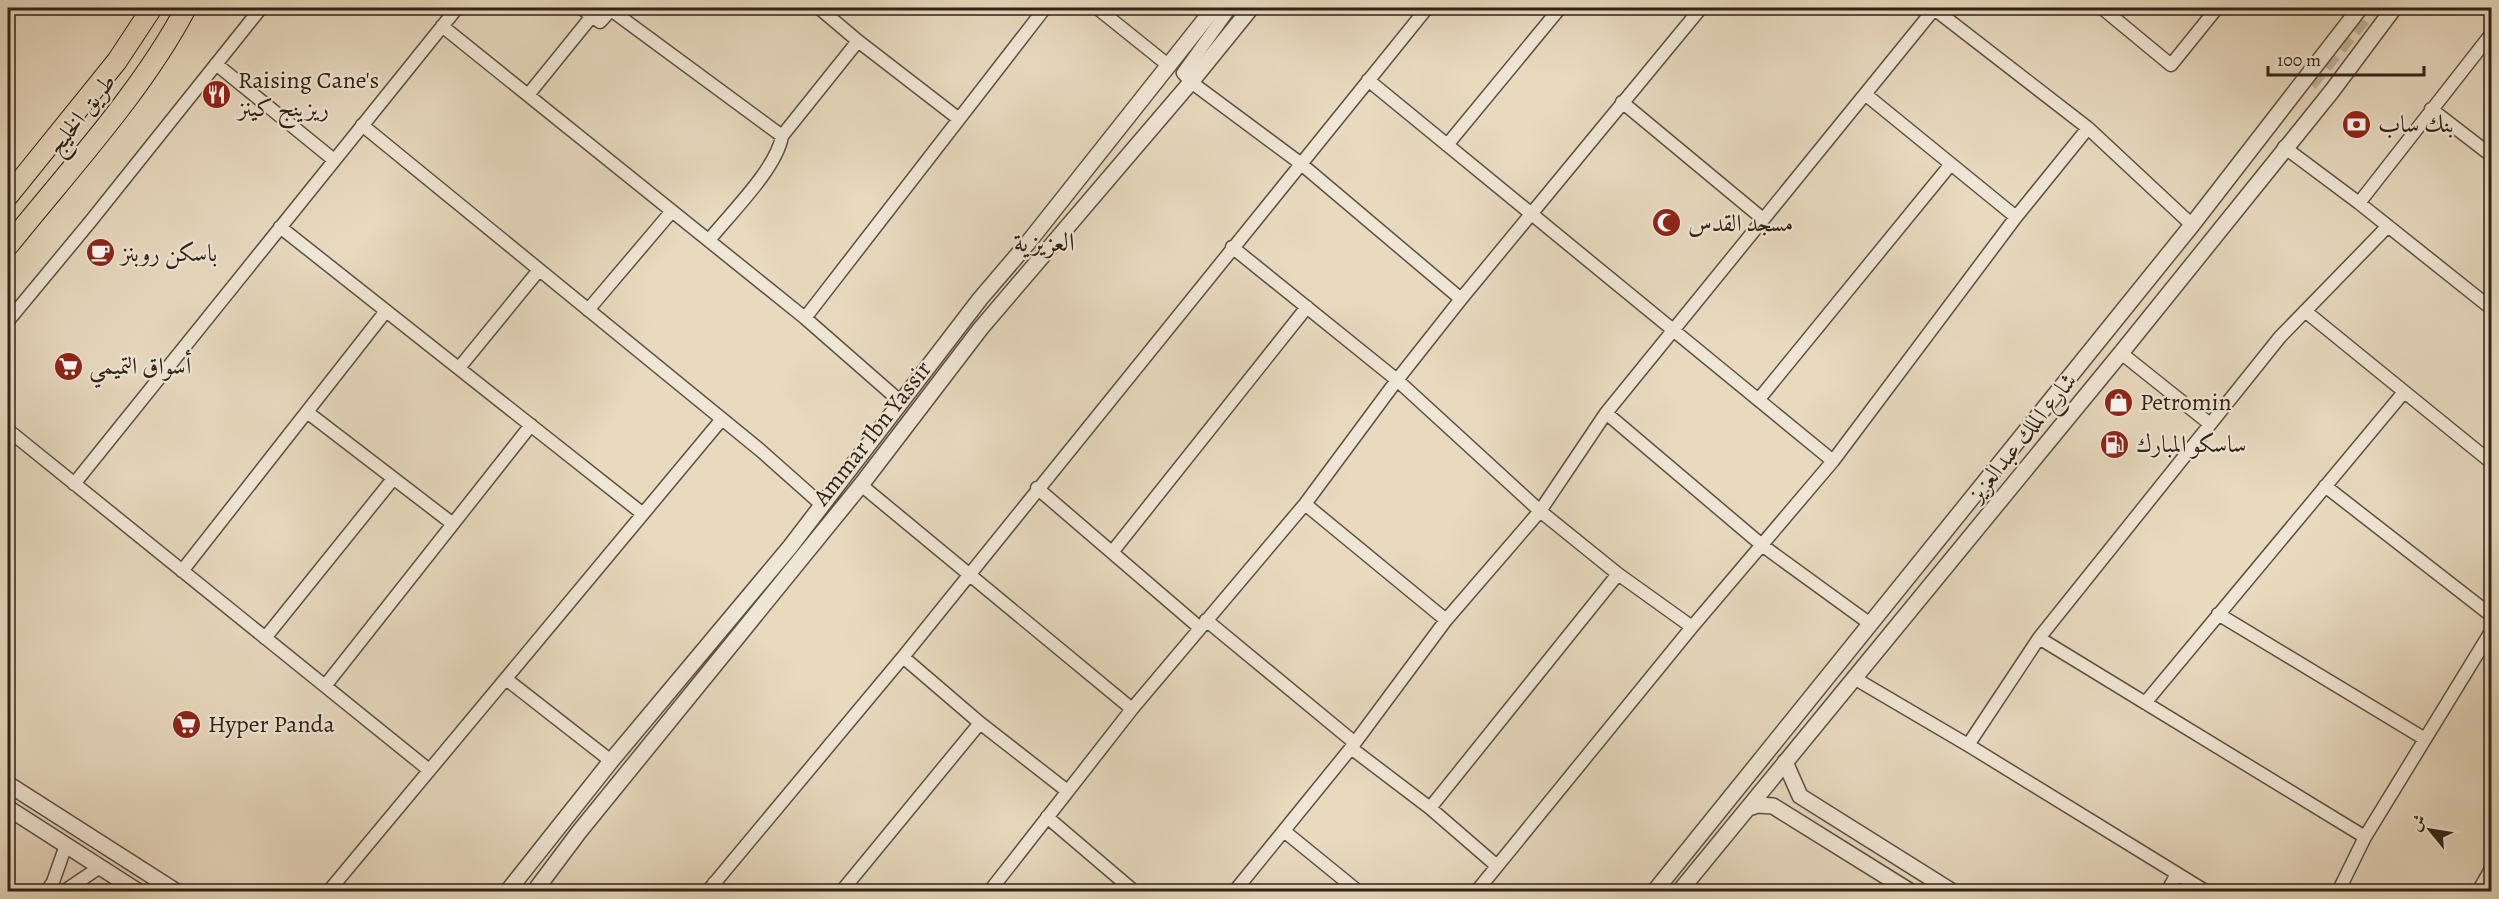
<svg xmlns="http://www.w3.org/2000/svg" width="2499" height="899" viewBox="0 0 2499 899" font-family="Alegreya,Amiri,serif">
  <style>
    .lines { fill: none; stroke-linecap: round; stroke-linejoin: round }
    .tertiary-tunnel { stroke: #c3b49d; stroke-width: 15; stroke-dasharray: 15 8; stroke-linecap: butt }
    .minor-casing { stroke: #5d5041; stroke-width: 15 }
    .tertiary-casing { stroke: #5d5041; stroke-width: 18 }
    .primary-casing { stroke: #2f2217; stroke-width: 22 }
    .minor { stroke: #f0e6d5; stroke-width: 12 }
    .tertiary { stroke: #f0e6d5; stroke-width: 15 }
    .primary { stroke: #e8d9bf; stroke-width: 20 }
    .labels { text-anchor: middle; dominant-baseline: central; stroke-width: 4.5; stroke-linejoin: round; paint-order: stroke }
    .poi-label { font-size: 24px; fill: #2f2217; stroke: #f0e6d5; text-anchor: start }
    .street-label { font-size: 24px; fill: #2f2217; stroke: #f0e6d5 }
    .neighbourhood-label { font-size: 26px; fill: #2f2217; stroke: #f0e6d5 }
  </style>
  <rect width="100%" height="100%" fill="#e8d9bf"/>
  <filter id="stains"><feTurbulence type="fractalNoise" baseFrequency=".00333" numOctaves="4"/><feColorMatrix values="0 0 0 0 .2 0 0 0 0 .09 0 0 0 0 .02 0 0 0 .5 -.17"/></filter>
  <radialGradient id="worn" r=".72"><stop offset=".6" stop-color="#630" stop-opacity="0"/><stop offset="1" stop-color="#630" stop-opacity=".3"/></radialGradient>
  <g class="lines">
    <path class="tertiary-tunnel" d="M2310 84 2372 8"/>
    <defs>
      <path id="minor" d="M581 8 600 22 611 10
        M613 8 611 10 782 136 858 41
        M819 8 858 41 959 119
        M1097 8 1168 65
        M1230 8 1183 73 1191 82 1300 163 1461 299
        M1933 8 2088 128 2192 225
        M2102 8 2171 65 2217 8
        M442 26 805 318 901 402
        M216 64 334 160
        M1368 80 1833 461
        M1865 94 2016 217
        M528 95 592 16
        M1622 102 1763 219
        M2431 109 2492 156
        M362 125 760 450 822 505
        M1447 145 1560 8
        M2284 147 2359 203 2492 309
        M2359 203 2492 33
        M280 227 643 514
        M709 240C730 214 777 168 782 136
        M1232 247 1397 380 1540 511 1618 574 1692 627
        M588 310 672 211
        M2305 311 2492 463
        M805 318 1045 8
        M8 321 90 222 261 8
        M2121 353 2210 424
        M459 368 539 270
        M1759 399 1951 164
        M307 412 453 524
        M1606 413 1763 546 1869 623
        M8 430 429 770
        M74 484 457 8
        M861 485 1132 709
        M2325 486 2492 616
        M1037 488 1200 628
        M1305 504 1446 620
        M1113 551 1307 307
        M182 571 386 311
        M2218 614 2425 739
        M1206 620 1355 743
        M265 638 393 479
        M2039 638 2365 837
        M903 657 980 723 1066 790
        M1854 678 1968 745 2207 892
        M506 679 611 761
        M325 686 531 425
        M2145 703 2404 392
        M1968 745 2039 638 2280 337 2388 226
        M1351 748 1430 808 1497 866
        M1430 808 1618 574
        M1047 817 1135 892
        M1284 831 1359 892
        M714 883 723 892
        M46 892 53 882 66 845
        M63 892 100 867
        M328 892 722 419
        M707 892 903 657 1427 8
        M841 892 980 723
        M989 892 1132 709 1305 504 1397 380 1461 299 1701 8
        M1234 892 1351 748 1446 620 1540 511 1606 413 1935 8
        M1476 892 1692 627 1833 461 2016 217 2088 128
        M2167 892 2177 874
        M2338 892 2365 837 2492 630
        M2478 892 2492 867"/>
      <path id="tertiary" d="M1785 762 1800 796 1953 892
        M8 784 177 892
        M8 808 139 892
        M1749 808 1758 805 1773 806 1911 892
        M507 892 611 761 790 547 980 299 1027 244 1214 8
        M534 892 579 832 861 485 981 328 1191 82 1251 8
        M1654 892 2192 225 2360 8
        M1679 892 2121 353 2332 91 2394 8"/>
      <path id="primary" d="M8 196 117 61 152 8
        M8 246C68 171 141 93 186 8"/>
    </defs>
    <use href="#minor" class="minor-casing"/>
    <use href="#tertiary" class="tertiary-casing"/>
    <use href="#primary" class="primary-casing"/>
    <use href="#minor" class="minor"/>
    <use href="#tertiary" class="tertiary"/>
    <use href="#primary" class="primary"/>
  </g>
  <defs>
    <symbol id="restaurant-disc" viewBox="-11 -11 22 22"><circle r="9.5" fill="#8f2418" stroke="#f0e6d5"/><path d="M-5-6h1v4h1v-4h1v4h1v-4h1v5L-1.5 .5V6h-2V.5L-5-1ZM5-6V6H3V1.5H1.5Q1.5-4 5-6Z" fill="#fff"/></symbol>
    <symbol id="bank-disc" viewBox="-11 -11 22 22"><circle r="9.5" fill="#8f2418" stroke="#f0e6d5"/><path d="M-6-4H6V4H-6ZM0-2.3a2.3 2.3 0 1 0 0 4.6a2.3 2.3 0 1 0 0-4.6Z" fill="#fff"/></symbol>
    <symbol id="mosque-disc" viewBox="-11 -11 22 22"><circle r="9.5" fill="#8f2418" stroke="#f0e6d5"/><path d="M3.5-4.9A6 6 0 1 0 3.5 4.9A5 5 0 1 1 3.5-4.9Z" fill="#fff"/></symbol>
    <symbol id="cafe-disc" viewBox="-11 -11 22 22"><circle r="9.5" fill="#8f2418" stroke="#f0e6d5"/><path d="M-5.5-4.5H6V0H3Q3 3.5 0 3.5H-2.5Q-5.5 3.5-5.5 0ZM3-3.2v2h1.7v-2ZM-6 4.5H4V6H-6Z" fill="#fff"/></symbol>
    <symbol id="supermarket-disc" viewBox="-11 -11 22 22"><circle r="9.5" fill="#8f2418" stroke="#f0e6d5"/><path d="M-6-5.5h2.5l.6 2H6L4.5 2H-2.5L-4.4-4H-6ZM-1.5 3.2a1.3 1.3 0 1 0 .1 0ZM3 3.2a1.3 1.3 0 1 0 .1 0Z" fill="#fff"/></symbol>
    <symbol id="shop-disc" viewBox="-11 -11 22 22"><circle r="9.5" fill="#8f2418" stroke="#f0e6d5"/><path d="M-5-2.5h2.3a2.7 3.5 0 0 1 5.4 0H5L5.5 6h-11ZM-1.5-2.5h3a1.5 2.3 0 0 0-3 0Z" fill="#fff"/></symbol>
    <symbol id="fuel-disc" viewBox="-11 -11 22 22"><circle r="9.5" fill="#8f2418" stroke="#f0e6d5"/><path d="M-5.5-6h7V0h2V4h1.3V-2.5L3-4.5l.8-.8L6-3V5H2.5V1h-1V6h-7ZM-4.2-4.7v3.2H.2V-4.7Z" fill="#fff"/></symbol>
  </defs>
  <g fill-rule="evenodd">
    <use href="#restaurant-disc" x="200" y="78" width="33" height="33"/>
    <use href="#bank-disc" x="2340" y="108" width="33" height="33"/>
    <use href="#mosque-disc" x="1650" y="206" width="33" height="33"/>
    <use href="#cafe-disc" x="84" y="236" width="33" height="33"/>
    <use href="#supermarket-disc" x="52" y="350" width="33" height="33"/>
    <use href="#shop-disc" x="2102" y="386" width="33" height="33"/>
    <use href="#fuel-disc" x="2098" y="428" width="33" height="33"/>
    <use href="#supermarket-disc" x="170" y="708" width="33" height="33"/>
  </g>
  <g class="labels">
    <g class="poi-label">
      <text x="238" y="80">Raising Cane's<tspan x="238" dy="28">ريزينج كينز</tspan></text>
      <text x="2378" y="124">بنك ساب</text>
      <text x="1688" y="223">مسجد القدس</text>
      <text x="121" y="253">باسكن روبنز</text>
      <text x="89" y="366">أسواق التميمي</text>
      <text x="2140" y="402">Petromin</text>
      <text x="2136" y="444">ساسكو المبارك</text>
      <text x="208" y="724">Hyper Panda</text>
    </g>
    <g class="street-label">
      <text transform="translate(81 114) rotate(-52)">طريق الخليج</text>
      <text transform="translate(872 433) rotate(-52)">Ammar Ibn Yassir</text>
      <text transform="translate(2022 437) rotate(-51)">شارع الملك عبدالعزيز</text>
    </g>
    <g class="neighbourhood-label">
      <text x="1044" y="242">العزيزية</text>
    </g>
  </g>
  <rect width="2499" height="899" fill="none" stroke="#e8d9bf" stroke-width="30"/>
  <rect x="9" y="9" width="2481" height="881" fill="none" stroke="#2f2217" stroke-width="3"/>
  <rect x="15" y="15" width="2469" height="869" fill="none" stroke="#2f2217" stroke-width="1.5"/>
  <g transform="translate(2430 830) rotate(300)" stroke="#f0e6d5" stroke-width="4.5" paint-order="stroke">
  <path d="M0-4.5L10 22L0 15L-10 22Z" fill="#2f2217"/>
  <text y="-9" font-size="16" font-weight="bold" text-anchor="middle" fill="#2f2217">ش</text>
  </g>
  <path d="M2268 66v9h156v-9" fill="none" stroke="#2f2217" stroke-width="3"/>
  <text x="2277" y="66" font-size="18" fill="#2f2217" stroke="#f0e6d5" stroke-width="4.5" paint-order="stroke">100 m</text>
  <rect width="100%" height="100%" filter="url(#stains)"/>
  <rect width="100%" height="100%" fill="url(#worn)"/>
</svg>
